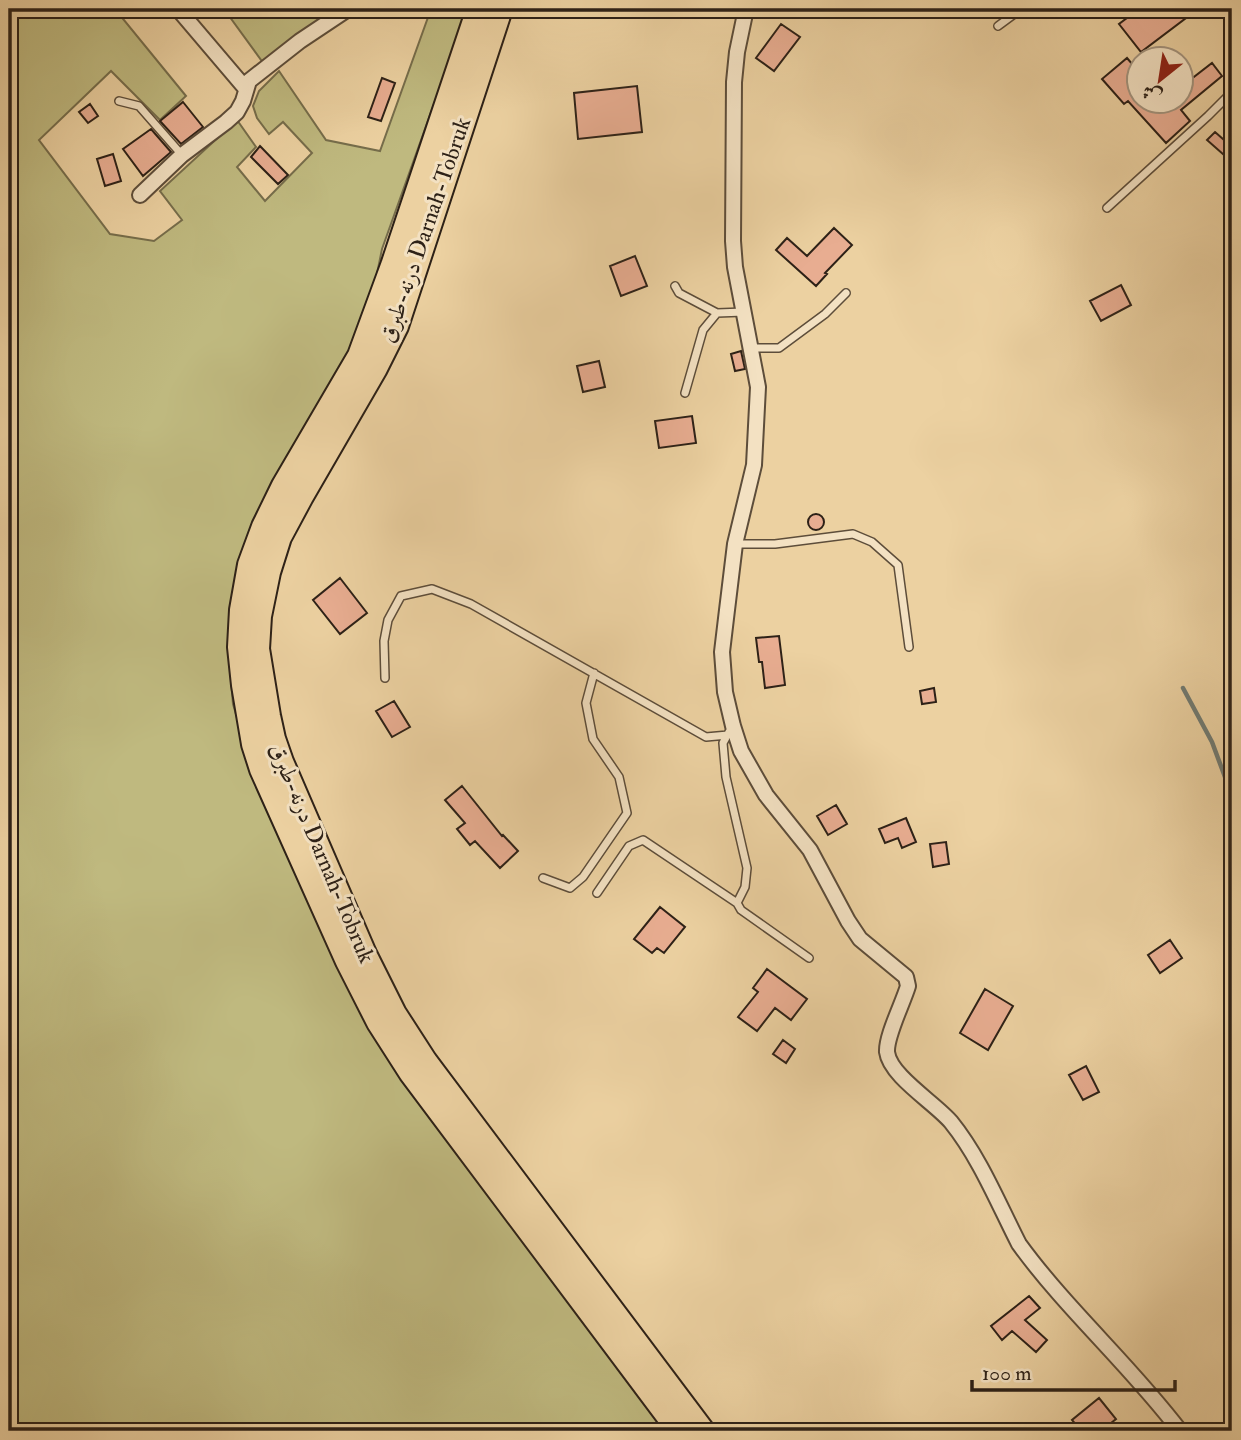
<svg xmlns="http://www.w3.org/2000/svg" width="1241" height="1440" viewBox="0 0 1241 1440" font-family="'IM FELL Double Pica',Amiri,serif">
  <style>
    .green { fill: #bfb97f; stroke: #766d4b; stroke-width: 2 }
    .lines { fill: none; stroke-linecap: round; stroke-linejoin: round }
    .stream { stroke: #707a72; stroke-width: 4.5 }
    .building { fill: #e8ad91; stroke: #2d2117; stroke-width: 2 }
    .lane-casing { stroke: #5d4d3a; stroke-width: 10 }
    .street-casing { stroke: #5d4d3a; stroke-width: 18 }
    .highway-casing { stroke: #2d2117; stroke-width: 28 }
    .lane { stroke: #f3e1c2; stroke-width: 7 }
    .street { stroke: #f3e1c2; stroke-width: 14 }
    .highway { stroke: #ecd1a1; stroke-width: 24 }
    .labels { text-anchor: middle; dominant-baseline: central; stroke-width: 6; stroke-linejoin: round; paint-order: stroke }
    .street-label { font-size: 23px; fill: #2d2117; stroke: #f3e1c2 }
  </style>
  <rect width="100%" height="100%" fill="#ecd1a1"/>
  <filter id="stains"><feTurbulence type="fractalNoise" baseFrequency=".00286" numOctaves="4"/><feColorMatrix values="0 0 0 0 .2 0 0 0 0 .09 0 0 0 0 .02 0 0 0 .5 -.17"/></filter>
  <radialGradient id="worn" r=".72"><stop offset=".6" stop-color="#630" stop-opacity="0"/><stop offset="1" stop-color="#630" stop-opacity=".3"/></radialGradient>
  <path class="green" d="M9 9H115L186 96 160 120 111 71 39 140 110 234 154 241 182 220 160 191 237 120 256 147 237 167 265 201 312 153 283 122 269 134 257 118 253 106 259 91 279 71 326 140 380 151 431 9H468L382 249 368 318 237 580 228 645 233 704 248 755 349 970 674 1431H9Z
    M224 9H337L264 64Z"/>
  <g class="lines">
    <path class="stream" d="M1183 688 1212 742 1225 777 1232 784"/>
  </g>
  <path class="building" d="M1139 9H1178L1186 18 1141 52 1119 24Z
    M781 24 800 37 774 71 756 58Z
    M1127 58 1139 72V102H1181V87L1212 63 1222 76 1181 110 1190 121 1166 143 1128 101 1124 104 1102 79Z
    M382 78 395 83 381 121 368 117Z
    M637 86 642 132 578 139 574 93Z
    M183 102 203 127 181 144 160 121Z
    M90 104 98 116 88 123 79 112Z
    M151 129 171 152 143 176 123 149Z
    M1215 132 1232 147V162L1207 140Z
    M260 146 288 175 278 184 251 157Z
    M113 154 121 181 105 186 97 159Z
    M834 228 852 245 825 273 827 274 816 286 776 250 787 238 807 256Z
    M635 256 647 286 621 296 610 266Z
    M1121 285 1131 305 1101 321 1090 301Z
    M741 351 745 369 735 371 731 354Z
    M599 361 605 387 583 392 577 366Z
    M692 416 696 443 659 448 655 421Z
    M808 522a8 8 0 1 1 16 0a8 8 0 1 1-16 0Z
    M340 578 367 613 340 634 313 600Z
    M779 636 785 685 765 688 762 662H759L756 638Z
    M934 688 936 702 922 704 920 691Z
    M394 701 410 727 392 737 376 711Z
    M462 786 502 836 503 835 518 851 500 868 475 841 470 845 457 829 465 823 445 800Z
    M836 805 847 824 828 835 817 816Z
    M906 818 916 842 902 848 898 838 885 843 879 829Z
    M946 842 949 864 933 867 930 844Z
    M660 907 685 927 664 953 657 948 652 953 634 939Z
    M1170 940 1182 958 1160 973 1148 955Z
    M767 969 807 999 791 1020 775 1008 757 1031 738 1017 758 992 753 988Z
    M985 989 1013 1006 988 1050 960 1033Z
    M783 1040 795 1049 786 1063 773 1054Z
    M1086 1066 1099 1092 1083 1100 1069 1075Z
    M1029 1296 1040 1308 1025 1320 1047 1340 1036 1352 1012 1331 1002 1340 991 1326Z
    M1099 1398 1116 1419 1101 1431H1081L1072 1420Z"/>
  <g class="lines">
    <defs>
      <path id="lane" d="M998 26 1021 9
        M119 101 139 106 182 155
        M1107 208 1208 116 1232 92
        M675 286 679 293 717 313
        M751 348H779L825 314 846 293
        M685 393 703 330 717 313 744 312
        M735 544H775L853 534 872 542 898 565 909 647
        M385 678 384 641 388 620 401 596 432 589 471 604 706 737 728 735
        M729 732 723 743 726 777 747 868 745 887 737 903 741 910 809 958
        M543 878 570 888 583 877 627 813 619 777 593 739 586 703 594 673
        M597 893 629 846 643 840 737 903"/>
      <path id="street" d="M178 9 246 89
        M746 9 737 52 734 82 733 241 735 267 758 387 754 465 735 544 727 610 722 652 725 692 733 726 741 751 766 795 810 850 848 921 860 939 906 977 908 986C903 1003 886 1036 887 1052 890 1076 935 1103 951 1122 980 1158 998 1203 1019 1244 1067 1310 1130 1365 1180 1431
        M140 195 182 155 226 122 237 112 243 101 249 81 300 41 348 9"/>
      <path id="highway" d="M479 9 393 266 360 356 284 486 264 527 250 565 242 610 240 647 244 685 254 744 262 769 348 961 379 1022 411 1072 680 1431
        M500 9 396 326 375 368 301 496 279 537 268 572 259 616 257 649 268 716 273 739 281 762 364 954 394 1014 425 1062 702 1431"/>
    </defs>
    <use href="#lane" class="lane-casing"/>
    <use href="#street" class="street-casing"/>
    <use href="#highway" class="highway-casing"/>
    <use href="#lane" class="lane"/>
    <use href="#street" class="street"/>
    <use href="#highway" class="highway"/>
  </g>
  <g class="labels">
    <g class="street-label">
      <text transform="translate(425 230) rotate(-71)">درنه-طبرق Darnah-Tobruk</text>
      <text transform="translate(322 853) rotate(67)">درنه-طبرق Darnah-Tobruk</text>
    </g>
  </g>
  <rect width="1241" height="1440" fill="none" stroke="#ecd1a1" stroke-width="35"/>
  <rect x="10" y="10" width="1220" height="1419" fill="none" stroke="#2d2117" stroke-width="3.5"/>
  <rect x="18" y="18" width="1206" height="1405" fill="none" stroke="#2d2117" stroke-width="2"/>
  <g transform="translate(1160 80) rotate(210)"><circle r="33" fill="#f3e1c2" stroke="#a4947e" stroke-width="2"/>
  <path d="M0-5L12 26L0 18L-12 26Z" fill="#8f2418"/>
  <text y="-10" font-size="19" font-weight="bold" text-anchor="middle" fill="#2d2117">ش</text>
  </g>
  <path d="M972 1380v10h203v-10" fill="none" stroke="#2d2117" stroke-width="3.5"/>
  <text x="982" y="1380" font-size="21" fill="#2d2117" stroke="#f3e1c2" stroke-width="5" paint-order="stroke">100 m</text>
  <rect width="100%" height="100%" filter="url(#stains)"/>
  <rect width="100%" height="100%" fill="url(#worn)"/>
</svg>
